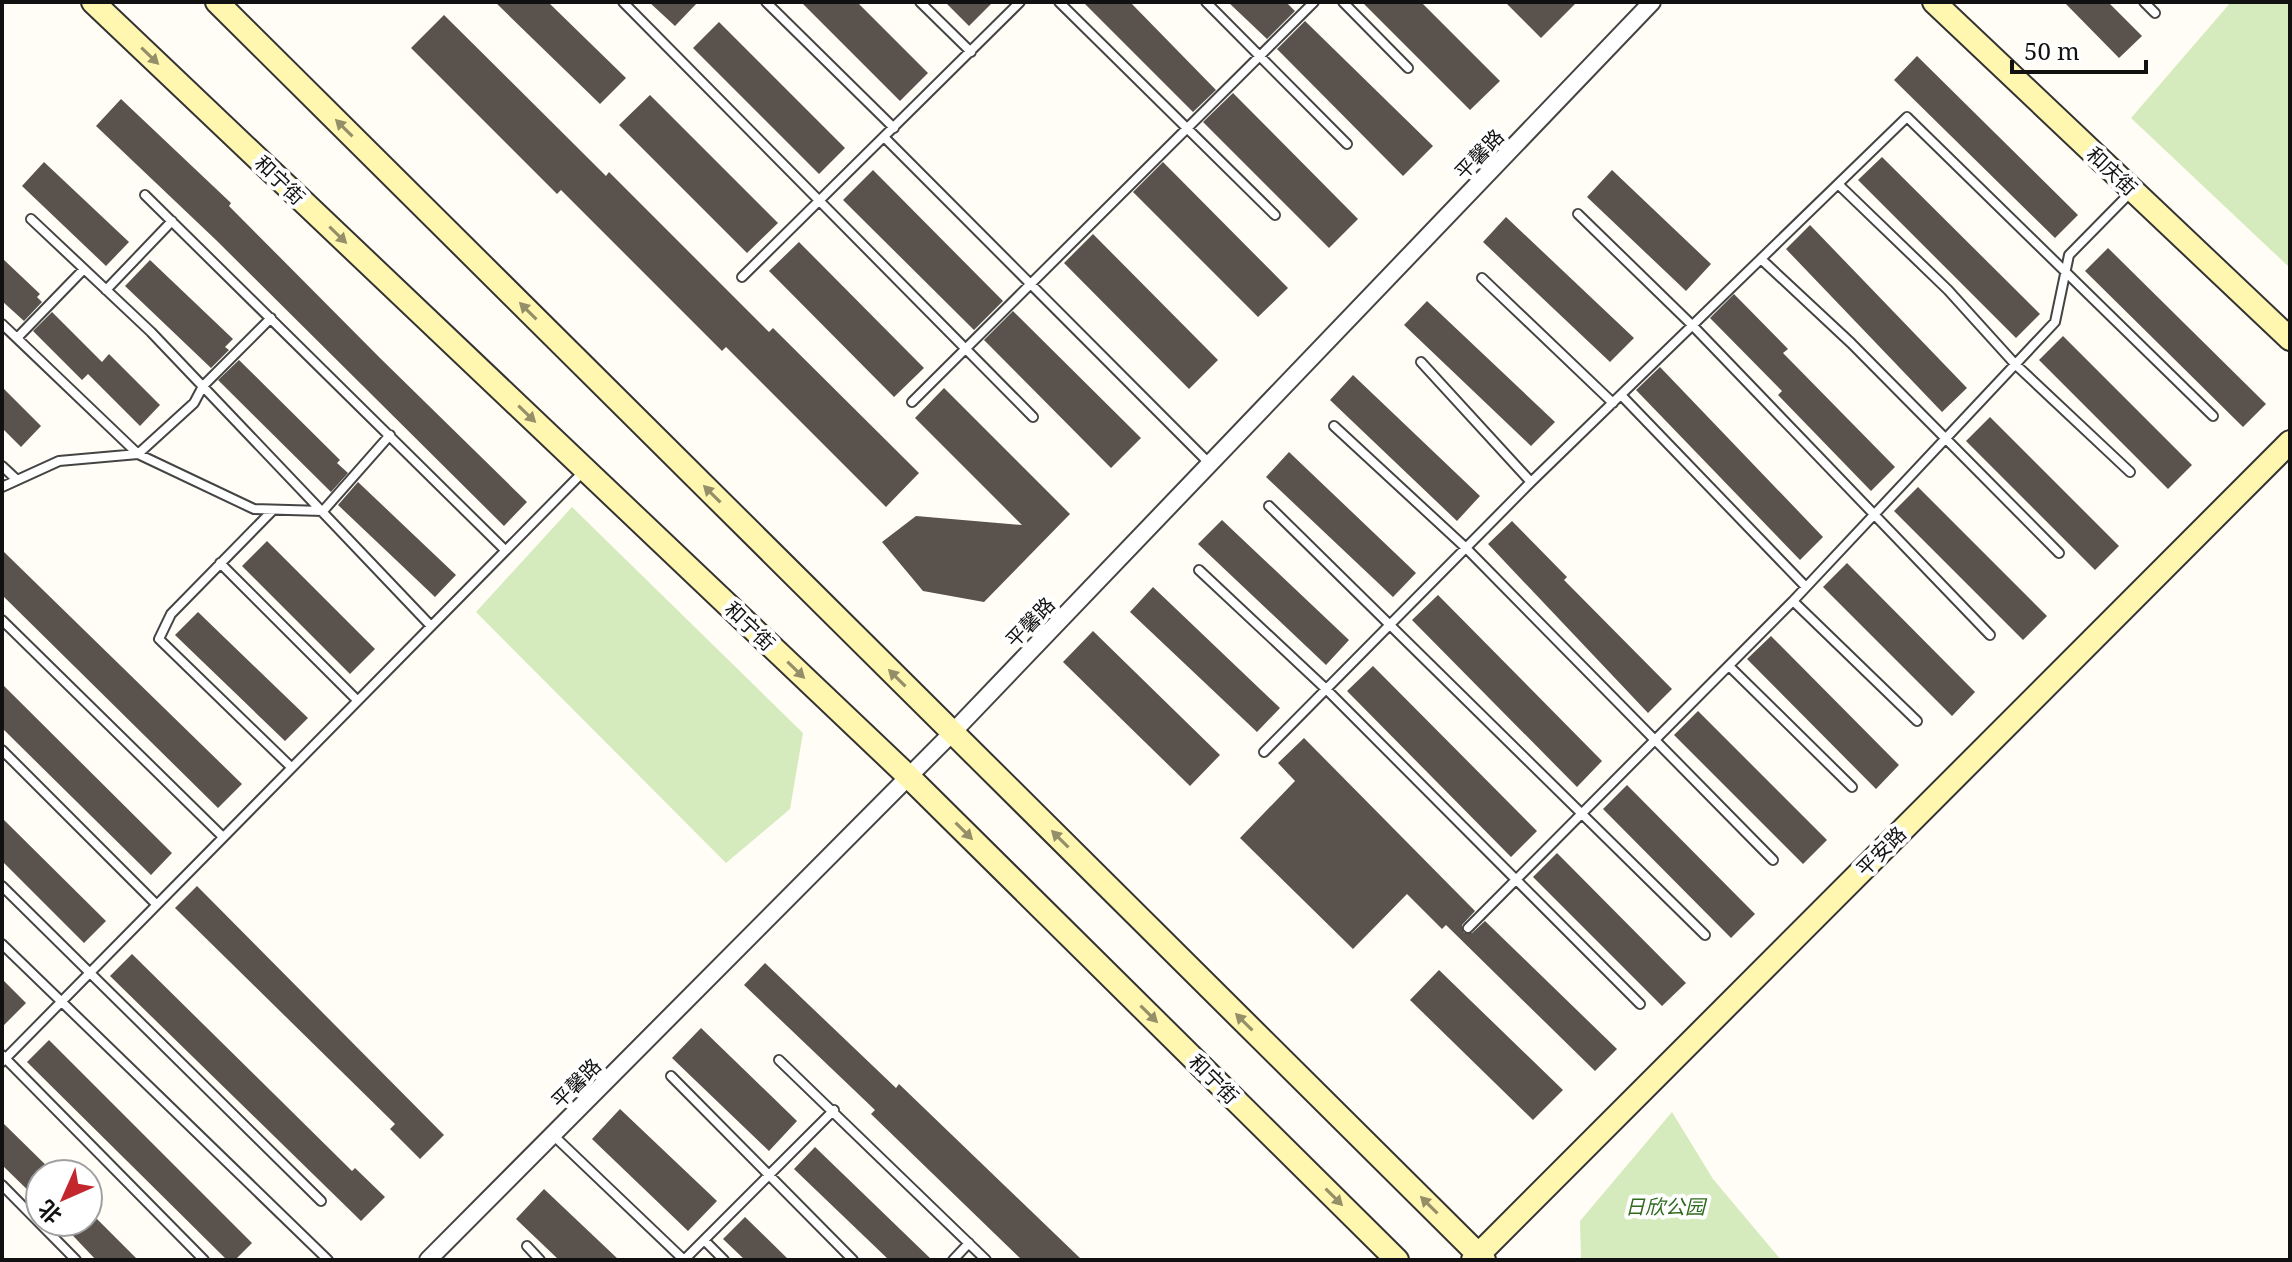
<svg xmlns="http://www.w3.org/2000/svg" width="2292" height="1262" viewBox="0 0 2292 1262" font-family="'Noto Serif','Noto Sans SC',serif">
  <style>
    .green { fill: #d5ebbd }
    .building { fill: #5a524d }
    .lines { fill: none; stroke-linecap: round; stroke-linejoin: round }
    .lane-casing { stroke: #444; stroke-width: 12 }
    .street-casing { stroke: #444; stroke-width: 20 }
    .secondary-casing { stroke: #333; stroke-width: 26 }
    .lane { stroke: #fff; stroke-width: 8 }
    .street { stroke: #fff; stroke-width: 16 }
    .secondary { stroke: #fff6b0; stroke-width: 22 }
    .oneway { fill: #948f68 }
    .labels { text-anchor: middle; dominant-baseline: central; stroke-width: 8; stroke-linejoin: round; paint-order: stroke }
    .street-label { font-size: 20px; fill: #111; stroke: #fff }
    .park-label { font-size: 20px; font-style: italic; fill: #2f6b1f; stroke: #fff }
  </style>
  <rect width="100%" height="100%" fill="#fffdf5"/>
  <path class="green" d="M2231 2H2290V268L2131 118Z
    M572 507 803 733 790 809 726 863 476 612Z
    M1672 1112 1713 1179 1781 1260H1581L1580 1221Z"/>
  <path class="building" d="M495 2H548L626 78 600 104Z
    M649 2H698L675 26Z
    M801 2H857L928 73 900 101Z
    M945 2H993L969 26Z
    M1083 2H1130L1216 90 1193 112Z
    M1228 2H1286L1295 11 1267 39Z
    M1362 2H1421L1500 81 1470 110Z
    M1505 2H1577L1541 38Z
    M2064 2H2108L2142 36 2119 58Z
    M444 15 606 176 609 172 769 332 773 328 919 473 886 507 726 347 722 351 561 190 557 194 411 48Z
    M1305 21 1433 146 1403 176 1277 49Z
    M719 22 845 148 819 174 693 48Z
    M1917 56 2078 215 2055 238 1894 80Z
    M1233 93 1358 219 1329 248 1203 122Z
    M650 95 778 223 747 253 619 125Z
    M121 99 231 203 229 206 380 358 527 502 504 526 216 240 96 126Z
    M1882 157 2040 314 2016 338 1858 180Z
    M44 162 129 242 106 266 22 186Z
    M1163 162 1288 288 1258 317 1133 192Z
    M873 170 1003 301 974 330 843 200Z
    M1612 170 1711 264 1686 291 1587 197Z
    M1506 217 1634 338 1610 362 1483 242Z
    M1810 225 1967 388 1942 412 1786 249Z
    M1093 234 1218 360 1189 389 1064 263Z
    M799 242 924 368 894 397 769 271Z
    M2108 248 2266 404 2243 427 2085 271Z
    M2 258 40 294 37 297 42 302 24 321 2 301Z
    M150 260 233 339 225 347 229 350 211 368 125 286Z
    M1734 294 1788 349 1783 353 1895 467 1871 491 1778 395 1782 391 1710 318Z
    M1427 301 1555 422 1531 446 1404 325Z
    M1013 311 1141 438 1111 468 984 340Z
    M52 312 102 362 109 354 160 405 140 426 88 374 82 380 33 331Z
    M2063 336 2192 465 2168 489 2039 360Z
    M239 360 340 460 337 463 348 473 331 492 218 380Z
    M1660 367 1823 537 1800 560 1636 390Z
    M1353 375 1480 496 1457 521 1330 400Z
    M2 387 41 426 21 447 2 428Z
    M944 388 1070 514 984 602 923 591 882 542 916 516 1022 525 915 418Z
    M1990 417 2119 546 2095 570 1966 441Z
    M1289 452 1416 573 1393 597 1266 477Z
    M358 482 456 575 435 597 338 505Z
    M1918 487 2047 616 2023 640 1894 511Z
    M1222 520 1349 640 1326 665 1198 544Z
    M1512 521 1567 577 1564 580 1672 689 1648 713 1488 544Z
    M267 541 375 649 350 674 242 566Z
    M2 550 242 784 218 808 2 595Z
    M1847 563 1975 692 1952 716 1823 587Z
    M1153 587 1280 708 1257 732 1130 612Z
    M1438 595 1602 761 1577 787 1412 620Z
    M198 612 308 718 285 741 175 635Z
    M1093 631 1220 755 1190 786 1063 662Z
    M1771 636 1899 765 1876 789 1747 659Z
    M1373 666 1537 831 1511 857 1347 691Z
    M2 684 172 853 151 875 2 728Z
    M1698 711 1827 840 1803 864 1674 735Z
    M1304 738 1475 911 1462 925 1464 933H1472L1485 921 1617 1049 1595 1071 1446 925 1442 929 1407 894 1353 949 1240 838 1295 781 1278 763Z
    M1627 785 1755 914 1731 938 1603 809Z
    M2 818 106 921 84 943 2 861Z
    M1557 853 1686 983 1662 1006 1533 877Z
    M197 886 444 1135 420 1159 390 1129 395 1124 175 908Z
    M132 954 352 1171 355 1168 385 1197 361 1221 110 976Z
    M765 963 896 1088 899 1084 1082 1260H1022L871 1114 875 1110 744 985Z
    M1439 970 1563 1090 1533 1120 1410 1000Z
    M2 979 26 1003 2 1027Z
    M701 1028 797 1121 769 1151 672 1058Z
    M49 1040 252 1243 235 1260H227L27 1062Z
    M620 1109 717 1201 688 1231 592 1139Z
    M2 1122 55 1174H40V1202L2 1165Z
    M815 1147 932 1260H889L794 1169Z
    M544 1189 619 1260H559L516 1219Z
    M88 1210 138 1260H96L60 1222H88Z
    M745 1217 789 1260H745L723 1239Z"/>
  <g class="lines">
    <defs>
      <path id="lane" d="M623 2 1033 417
        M766 2 894 128
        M920 2 971 52
        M1059 2 1275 215
        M1206 2 1347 144
        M1343 2 1408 68
        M2144 2 2155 13
        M885 138 1210 464
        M1838 184 1948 290 2015 364 2130 472
        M145 195 505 550
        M1578 214 1693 326 1990 635
        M31 219 151 332 431 626
        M1761 259 1851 343 2059 553
        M742 277 1020 2
        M1482 278 1613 403
        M106 290 172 221
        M2 324 138 454 194 403 203 386 271 318
        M17 338 84 269
        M1421 362 1531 482
        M1621 395 1806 587
        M912 402 1314 2
        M1334 426 1466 548 1773 860
        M2 466 17 480
        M2 487 59 461 138 454 254 509 323 511 390 435
        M1269 506 1705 935
        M273 510 171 614 159 639 291 767
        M220 563 357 700
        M1199 570 1326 689 1640 1004
        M1793 601 1917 721
        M2 620 222 836
        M1729 666 1852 787
        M2 750 156 904
        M1264 752 1531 482 1907 117 2213 416
        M2 886 321 1201
        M1468 928 1793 601 2055 322 2069 255 2132 191
        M2 944 328 1260
        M2 1055 204 1260
        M779 1060 986 1260
        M2 1062 585 470
        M671 1076 853 1260
        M553 1135 684 1260
        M2 1185 76 1260
        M704 1240 724 1260
        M527 1246 540 1260
        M684 1260 834 1110
        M953 1260 969 1243"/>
      <path id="street" d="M428 1260 952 733 1652 2"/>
      <path id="secondary" d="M93 2 909 777 1397 1260
        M217 2 1484 1260
        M1934 2 2290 339
        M1473 1260 2290 442"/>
    </defs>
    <use href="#lane" class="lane-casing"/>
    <use href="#street" class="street-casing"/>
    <use href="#secondary" class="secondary-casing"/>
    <use href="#lane" class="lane"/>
    <use href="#street" class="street"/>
    <use href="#secondary" class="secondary"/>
  </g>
  <defs><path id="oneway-solid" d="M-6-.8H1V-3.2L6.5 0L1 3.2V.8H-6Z" transform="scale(2)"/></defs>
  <g class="oneway">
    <use href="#oneway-solid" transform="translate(150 56) rotate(44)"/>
    <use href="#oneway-solid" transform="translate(344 128) rotate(-135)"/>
    <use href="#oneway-solid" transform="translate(338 235) rotate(44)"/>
    <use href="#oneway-solid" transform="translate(528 311) rotate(-135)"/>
    <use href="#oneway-solid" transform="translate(527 414) rotate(44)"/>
    <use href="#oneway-solid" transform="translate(712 494) rotate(-135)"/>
    <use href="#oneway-solid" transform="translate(796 670) rotate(44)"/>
    <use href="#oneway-solid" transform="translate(897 678) rotate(-135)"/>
    <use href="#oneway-solid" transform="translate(964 831) rotate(45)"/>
    <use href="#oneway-solid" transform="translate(1060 839) rotate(-135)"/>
    <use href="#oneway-solid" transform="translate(1149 1014) rotate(45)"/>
    <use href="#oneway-solid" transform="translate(1244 1022) rotate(-135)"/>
    <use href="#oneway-solid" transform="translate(1334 1197) rotate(45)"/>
    <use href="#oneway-solid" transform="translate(1429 1205) rotate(-135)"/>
  </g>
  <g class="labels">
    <g class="street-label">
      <text transform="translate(1479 154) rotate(-46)">平馨路</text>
      <text transform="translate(2112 171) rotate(43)">和庆街</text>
      <text transform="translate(280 180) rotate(44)">和宁街</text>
      <text transform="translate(1030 622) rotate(-46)">平馨路</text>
      <text transform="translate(750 626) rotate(44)">和宁街</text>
      <text transform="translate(1881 851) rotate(-45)">平安路</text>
      <text transform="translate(1214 1079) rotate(45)">和宁街</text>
      <text transform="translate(576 1083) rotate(-45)">平馨路</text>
    </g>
    <g class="park-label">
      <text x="1665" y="1206">日欣公园</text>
    </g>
  </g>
  <rect width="2292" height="1262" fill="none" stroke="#111111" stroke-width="8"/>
  <g transform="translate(64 1198) rotate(225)"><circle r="38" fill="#ffffff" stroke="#a0a0a0" stroke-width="2"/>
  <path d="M0-6L14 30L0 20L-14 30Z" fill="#c4262e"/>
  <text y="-12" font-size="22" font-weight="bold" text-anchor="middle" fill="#111111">北</text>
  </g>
  <path d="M2012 60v12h134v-12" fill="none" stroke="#111111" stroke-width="4"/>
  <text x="2024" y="60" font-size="24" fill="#111111" stroke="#ffffff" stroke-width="6" paint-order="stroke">50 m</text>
</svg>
